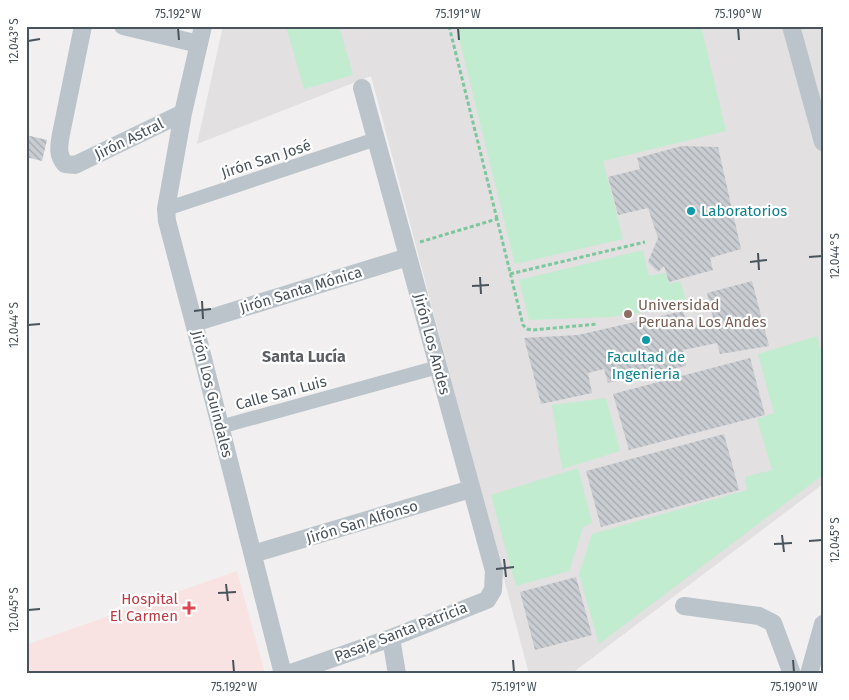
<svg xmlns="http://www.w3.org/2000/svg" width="849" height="700" viewBox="0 0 849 700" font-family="'Fira Sans',sans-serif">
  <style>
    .education { fill: #e2e0e0 }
    .medical { fill: #f9e3e2 }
    .grass { fill: #c1eccf }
    .building { fill: url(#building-back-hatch) }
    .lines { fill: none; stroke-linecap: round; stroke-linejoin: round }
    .path { stroke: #7cc79e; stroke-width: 3; stroke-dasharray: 4 2.5; stroke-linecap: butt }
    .pedestrian { stroke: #bcc4cb; stroke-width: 14 }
    .minor { stroke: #bcc4cb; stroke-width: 18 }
    .ticks { fill: none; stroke: #49535b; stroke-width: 2 }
    .culture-dot { fill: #0f9aa8; stroke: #fff; stroke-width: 2 }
    .education-dot { fill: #8d6e63; stroke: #fff; stroke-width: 2 }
    .health-dot { fill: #e0444e; stroke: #fff; stroke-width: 2 }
    .labels { text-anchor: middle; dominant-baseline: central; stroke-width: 4.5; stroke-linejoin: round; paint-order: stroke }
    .street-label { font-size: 15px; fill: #49535b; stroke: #fff }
    .culture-label { font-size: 15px; fill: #0d838f; stroke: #fff; text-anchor: start }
    .education-label { font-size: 15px; fill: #785e54; stroke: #fff; text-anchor: start }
    .health-label { font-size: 15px; fill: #be3a42; stroke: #fff; text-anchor: end }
    .neighbourhood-label { font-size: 16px; font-weight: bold; fill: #5c6064; stroke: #fff }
    .neatline { fill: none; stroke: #49535b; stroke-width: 2 }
    .ticks-label { font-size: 12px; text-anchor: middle; fill: #49535b }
  </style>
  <defs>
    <pattern id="building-back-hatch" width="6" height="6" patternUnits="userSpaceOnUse" patternTransform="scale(1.25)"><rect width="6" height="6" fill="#c9ccd1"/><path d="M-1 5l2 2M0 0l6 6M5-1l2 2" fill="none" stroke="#a5a8ad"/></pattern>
  </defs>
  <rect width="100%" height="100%" fill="#f1efef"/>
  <path class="education" d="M223 26H823V484L571 674H529L371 76 197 144Z"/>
  <path class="medical" d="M237 571 265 674H26V645Z"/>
  <path class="grass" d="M286 26H339L353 75 304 89Z
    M456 26H701L726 131 603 161 623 239 515 264Z
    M643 250 649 276 665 273 670 284 680 281 688 306 610 317 529 320 519 280Z
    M817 336 823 356V475L599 644 579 574 592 534 747 490 745 477 772 470 757 419 774 413 758 354Z
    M606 398 620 451 562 469 552 405Z
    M578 468 592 523 583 527 569 571 516 586 491 495Z"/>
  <path class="building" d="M26 135 47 140 42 161 26 157Z
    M682 146 718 147 741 249 710 258 713 270 669 282 664 266 658 272 648 262 658 238 648 208 618 215 608 177 640 169 637 158Z
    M752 281 769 346 720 354 717 343 683 350 686 366 608 383 604 369 588 373 592 393 541 404 524 338 578 335 683 311 688 327 714 321 707 293Z
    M750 358 765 415 629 450 613 394Z
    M724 434 739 490 601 527 586 471Z
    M576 577 592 635 535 650 520 592Z"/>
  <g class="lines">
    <path class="path" d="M449 26 497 219
      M420 242 497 219 523 325 527 329 532 330 598 324
      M510 274 645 242"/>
    <path class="pedestrian" d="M166 209 376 139
      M220 427 438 367"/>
    <path class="minor" d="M83 26 61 134C59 146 57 155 65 164L75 165 183 113
      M123 26 199 44
      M203 26 183 113 166 209 167 221 194 323 283 674
      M791 26 823 142
      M194 323 408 257
      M253 554 471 489
      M684 606 759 616 773 623 792 674
      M391 638 397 674
      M288 674 391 638 487 600 493 590 494 571 362 88
      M809 674 823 624"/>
  </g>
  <path class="ticks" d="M178 28 179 40M458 28 459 40M738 28 739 40M28 41 40 39M758 253 759 270M809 257 822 256M750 262 767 260M480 277 481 294M472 286 489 285M202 301 203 319M194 311 211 309M28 325 40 324M782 535 784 552M809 541 822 540M774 544 792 543M504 559 506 577M496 569 514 567M226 584 228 601M218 593 236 592M28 610 40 609M233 660 234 672M513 660 514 672M793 660 794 672"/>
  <g class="culture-dot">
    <circle cx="691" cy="211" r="5"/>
    <circle cx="646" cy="340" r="5"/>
  </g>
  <circle class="education-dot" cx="628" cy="314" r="5"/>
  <path class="health-dot" d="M186.5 600.5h5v5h5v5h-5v5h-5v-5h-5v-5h5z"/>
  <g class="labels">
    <g class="street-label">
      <text transform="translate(129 139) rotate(-26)">Jirón Astral</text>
      <text transform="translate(266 159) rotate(-18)">Jirón San José</text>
      <text transform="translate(301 290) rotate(-17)">Jirón Santa Mónica</text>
      <text transform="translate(432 344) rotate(75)">Jirón Los Andes</text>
      <text transform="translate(281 393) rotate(-15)">Calle San Luis</text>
      <text transform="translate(212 394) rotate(76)">Jirón Los Guindales</text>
      <text transform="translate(362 522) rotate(-17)">Jirón San Alfonso</text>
      <text transform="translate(401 632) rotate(-21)">Pasaje Santa Patricia</text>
    </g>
    <g class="culture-label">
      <text x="701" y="211">Laboratorios</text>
      <text x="646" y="357" text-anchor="middle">Facultad de<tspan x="646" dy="17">Ingenieria</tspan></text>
    </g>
    <g class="education-label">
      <text x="638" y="305">Universidad<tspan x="638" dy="17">Peruana Los Andes</tspan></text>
    </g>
    <g class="health-label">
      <text x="178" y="599">Hospital<tspan x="178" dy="17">El Carmen</tspan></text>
    </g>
    <g class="neighbourhood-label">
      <text x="304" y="356">Santa Lucía</text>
    </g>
  </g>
  <rect width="849" height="700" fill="none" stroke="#ffffff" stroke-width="55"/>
  <rect x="28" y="28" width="794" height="644" class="neatline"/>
  <g class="ticks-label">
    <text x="178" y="18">75.192°W</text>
    <text x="458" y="18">75.191°W</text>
    <text x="738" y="18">75.190°W</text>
    <text transform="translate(14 41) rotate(-90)" y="4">12.043°S</text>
    <text transform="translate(835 256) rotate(-90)" y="4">12.044°S</text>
    <text transform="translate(14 325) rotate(-90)" y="4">12.044°S</text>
    <text transform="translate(835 540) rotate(-90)" y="4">12.045°S</text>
    <text transform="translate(14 610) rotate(-90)" y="4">12.045°S</text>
    <text x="234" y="691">75.192°W</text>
    <text x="514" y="691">75.191°W</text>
    <text x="794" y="691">75.190°W</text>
  </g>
</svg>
